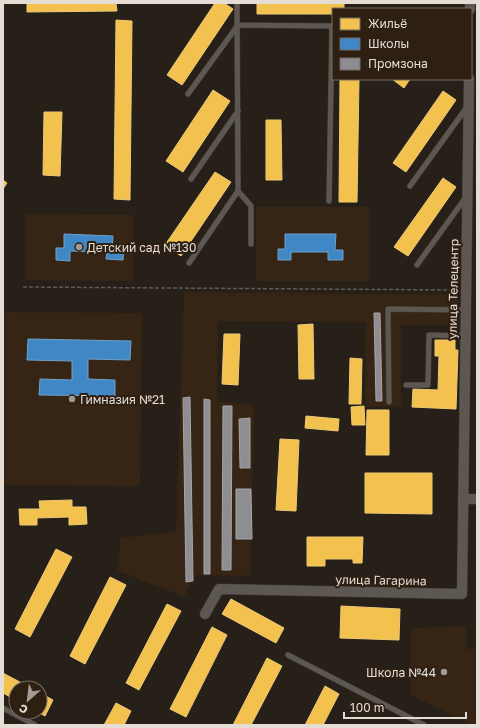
<svg xmlns="http://www.w3.org/2000/svg" width="480" height="728" viewBox="0 0 480 728" font-family="'Golos Text',sans-serif">
  <style>
    .built { fill: #362515 }
    .homes { fill: #f2c14e; stroke: #eec976 }
    .schools { fill: #3f88c5; stroke: #71a1ca }
    .industry { fill: #8d8d92; stroke: #a7a5a6 }
    .lines { fill: none; stroke-linecap: round; stroke-linejoin: round }
    .service-casing { stroke: #423c37; stroke-width: 6 }
    .minor-casing { stroke: #423c37; stroke-width: 11 }
    .path { stroke: #5f5a55; stroke-width: 1.5; stroke-dasharray: 4 2; stroke-linecap: butt }
    .service { stroke: #5d5752; stroke-width: 5 }
    .minor { stroke: #5d5752; stroke-width: 10 }
    .poi-dot { fill: #a29a93; stroke: #2d2013; stroke-width: 1.5 }
    .labels { text-anchor: middle; dominant-baseline: central; stroke-width: 4; stroke-linejoin: round; paint-order: stroke }
    .poi-label { font-size: 12px; fill: #e5dcd4; stroke: #2d2013; text-anchor: start }
    .street-label { font-size: 12px; fill: #e5dcd4; stroke: #2d2013 }
  </style>
  <rect width="100%" height="100%" fill="#272019"/>
  <path class="built" d="M256 207H369V281H256Z
    M25 214 133 215V281L25 280Z
    M184 292 458 295V325H401V406L365 407 366 322 218 321 217 402 254 405 250 576 195 575 184 597 118 571 120 538 176 532Z
    M3 312 142 313 140 486 3 485Z
    M467 626 466 649H477V725H472L411 695V628Z"/>
  <path class="homes" d="M27 3H116L117 11 27 12Z
    M215 3H224L233 9 182 85 167 75Z
    M257 3H344V9H333V14H257Z
    M116 20 132 21 130 200 114 199Z
    M340 79H359L357 202H339Z
    M392 79H410L404 88Z
    M213 90 230 101 183 172 166 161Z
    M443 91 456 100 406 172 393 163Z
    M44 112H62L60 176 43 175Z
    M266 120H281L282 180H266Z
    M215 172 231 182 181 256 165 245Z
    M443 178 456 187 408 256 394 247Z
    M3 180 7 183 3 189Z
    M313 324 314 379H299L298 325Z
    M224 334H240L238 385 222 384Z
    M435 340H455V350H458L456 409 412 407 413 389 438 390 439 356H435Z
    M350 358 362 359 361 404H349Z
    M364 406 365 425H352L351 407Z
    M367 410H389V455H366Z
    M306 416 339 419 338 431 305 428Z
    M280 439 299 440 296 511 276 510Z
    M365 473H432V514L365 513Z
    M72 500V507H86L87 524 69 525V517L37 518V525H20L19 509H40L39 501Z
    M307 537H363L362 563H353V559H325V566H307Z
    M56 549 72 557 30 637 15 629Z
    M110 577 126 585 85 664 70 656Z
    M231 599 284 628 276 643 222 614Z
    M167 604 181 611 139 690 126 683Z
    M341 606 400 609 399 640 340 638Z
    M212 627 227 635 186 717 170 709Z
    M267 658 282 666 251 725H233Z
    M3 673 31 688H16V700L3 693Z
    M325 686 339 694 323 725H305Z
    M40 693 53 700 45 716 38 712H40Z
    M116 703 131 711 124 725H104Z"/>
  <path class="schools" d="M64 234 113 236 112 249H124L123 260 106 259 107 252 70 251V261L56 260V248H64Z
    M285 234H336L335 250H343V260H328V252H291V260H278V249H285Z
    M28 339 131 341 130 360 88 359V379L115 380V396L39 395 40 379 72 380V361L27 360Z"/>
  <path class="industry" d="M374 313H380L382 401H376Z
    M190 397 193 581 186 582 183 398Z
    M204 399 210 400V574H204Z
    M223 406H232L231 570H222Z
    M250 418V468H240L239 419Z
    M236 489H251L252 539H236Z"/>
  <g class="lines">
    <defs>
      <path id="service" d="M188 94 238 25 332 26 329 201
        M191 179 238 111
        M410 186 467 107
        M238 191 251 206V244
        M189 263 238 191 237 3
        M417 265 466 197
        M406 385H428L429 335 465 336
        M389 402 388 309 466 310
        M288 655 424 725
        M3 708 35 725"/>
      <path id="minor" d="M470 9V3
        M463 499H477
        M205 614 219 589 462 594 469 79"/>
    </defs>
    <use href="#service" class="service-casing"/>
    <use href="#minor" class="minor-casing"/>
    <path class="path" d="M23 287 456 290"/>
    <use href="#service" class="service"/>
    <use href="#minor" class="minor"/>
  </g>
  <g class="poi-dot">
    <circle cx="79" cy="247" r="4"/>
    <circle cx="72" cy="399" r="4"/>
    <circle cx="444" cy="672" r="4"/>
  </g>
  <g class="labels">
    <g class="poi-label">
      <text x="87" y="247">Детский сад №130</text>
      <text x="80" y="399">Гимназия №21</text>
      <text x="436" y="672" text-anchor="end">Школа №44</text>
    </g>
    <g class="street-label">
      <text transform="translate(453 289) rotate(-89)">улица Телецентр</text>
      <text transform="translate(381 580) rotate(1)">улица Гагарина</text>
    </g>
  </g>
  <rect width="480" height="728" fill="none" stroke="#e5dcd4" stroke-width="8"/>
  <rect x="332" y="8" width="140" height="72" fill="#2d2013" stroke="#776b60"/>
  <rect x="340" y="18" width="20" height="12" fill="#f2c14e" stroke="#776b60"/>
  <text x="368" y="28" font-size="12" fill="#e5dcd4">Жильё</text>
  <rect x="340" y="38" width="20" height="12" fill="#3f88c5" stroke="#776b60"/>
  <text x="368" y="48" font-size="12" fill="#e5dcd4">Школы</text>
  <rect x="340" y="58" width="20" height="12" fill="#8d8d92" stroke="#776b60"/>
  <text x="368" y="68" font-size="12" fill="#e5dcd4">Промзона</text>
  <g transform="translate(28 700) rotate(208)"><circle r="19" fill="#2d2013" stroke="#776b60"/>
  <path d="M0-3L7 15L0 10L-7 15Z" fill="#a29a93"/>
  <text y="-6" font-size="11" font-weight="bold" text-anchor="middle" fill="#e5dcd4">С</text>
  </g>
  <path d="M344 712v6h122v-6" fill="none" stroke="#e5dcd4" stroke-width="2"/>
  <text x="350" y="712" font-size="12" fill="#e5dcd4" stroke="#2d2013" stroke-width="3" paint-order="stroke">100 m</text>
</svg>
